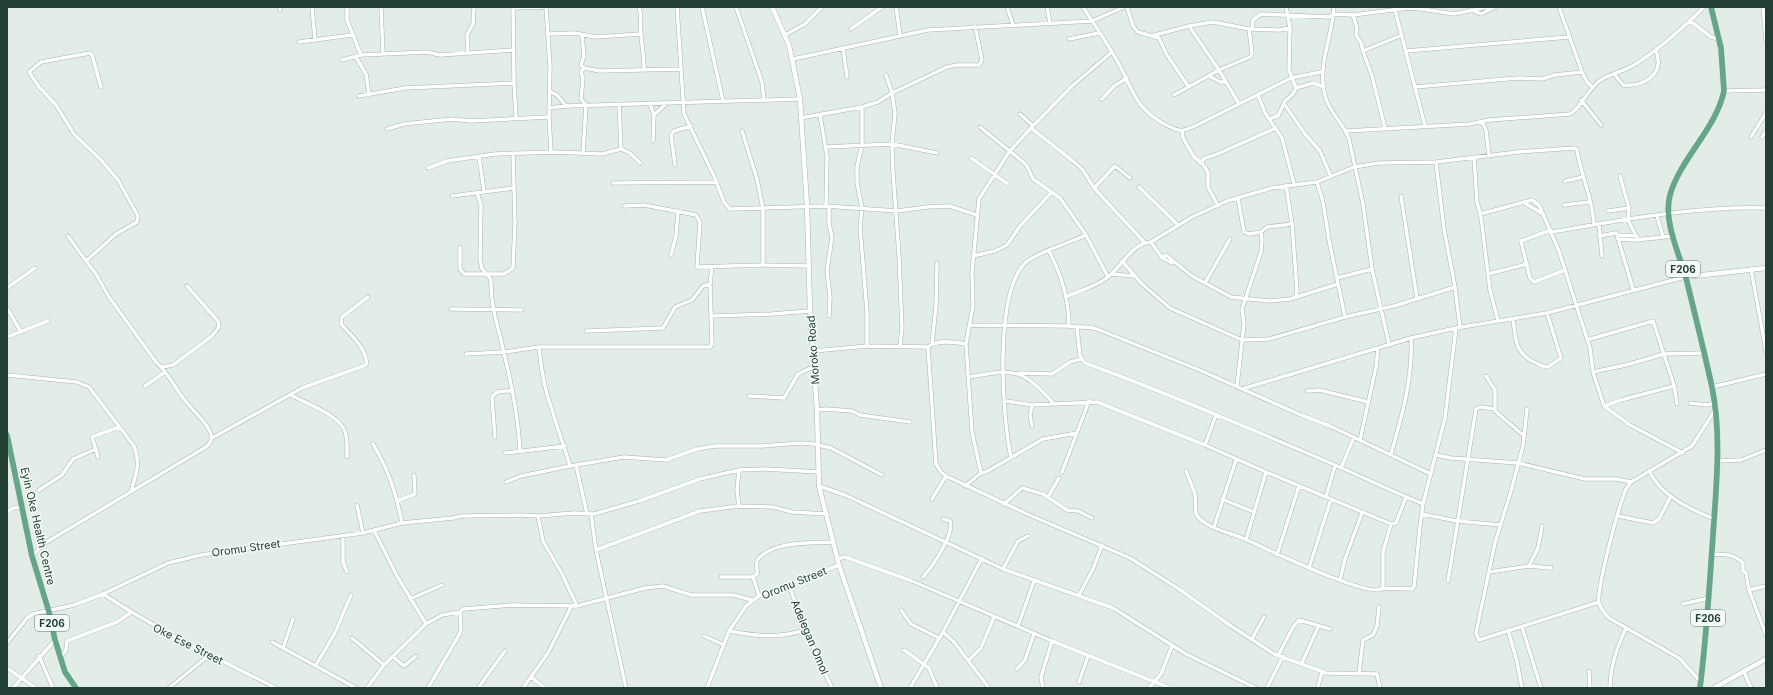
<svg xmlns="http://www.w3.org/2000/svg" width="1773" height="695" viewBox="0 0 1773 695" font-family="Inter,sans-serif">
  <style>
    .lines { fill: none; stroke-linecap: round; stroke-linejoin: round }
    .minor-casing { stroke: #a5b6ad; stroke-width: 4.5 }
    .tertiary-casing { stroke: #a5b6ad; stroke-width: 5.5 }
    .primary-casing { stroke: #c1cac6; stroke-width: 6 }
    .minor { stroke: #fff; stroke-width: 3.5 }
    .tertiary { stroke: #fff; stroke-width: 4.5 }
    .primary { stroke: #65a58a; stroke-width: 5.5 }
    .labels { text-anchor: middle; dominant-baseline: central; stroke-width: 3; stroke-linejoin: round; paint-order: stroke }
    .shield { fill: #f4faf6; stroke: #60786e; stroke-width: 1 }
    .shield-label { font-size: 10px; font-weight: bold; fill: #214033 }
    .street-label { font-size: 11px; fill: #214033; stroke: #f4faf6 }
  </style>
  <rect width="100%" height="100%" fill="#e3ede7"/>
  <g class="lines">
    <defs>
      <path id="minor" d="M280 7V10
        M312 7 315 40
        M347 7V20L361 55
        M381 7 383 54
        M513 7 514 83 516 117
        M546 7 550 66 549 117 551 152
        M639 7C642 17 640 25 641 35 642 47 644 57 644 69
        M677 7 684 114 714 176 724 202 730 209 826 206 897 211 927 207 949 206 977 215
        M702 7 723 101
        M736 7 762 82 764 100
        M896 7 900 35
        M1007 7 1013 25
        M1047 7 1050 24
        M1083 7C1094 24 1106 41 1116 59 1133 87 1132 106 1164 124 1179 131 1179 133 1195 126L1291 78 1321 72
        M1127 7 1133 26 1138 32 1159 38 1167 55 1188 86
        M1334 7C1332 39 1316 67 1326 99 1331 114 1344 124 1349 139L1363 204 1372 269 1389 344
        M1559 7 1582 72 1587 82 1592 87
        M1763 7 1766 40
        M513 8 544 7
        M1395 10 1425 126
        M1471 10 1481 14 1495 7
        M1353 15 1357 28 1356 35 1361 43 1363 51 1372 76 1385 128
        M1690 21 1711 37 1719 39
        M1189 26 1219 70 1239 104
        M1252 28 1253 20 1261 14 1329 17 1334 14 1353 15 1408 8 1422 9 1454 14 1488 7
        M851 29 882 7
        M549 34 575 33 595 37 641 34
        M785 35 805 24 822 7
        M582 36 584 56 581 65 584 68
        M1151 36 1189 26 1213 22 1249 29 1280 30 1290 28
        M1069 39 1099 33
        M299 42 352 35
        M843 48 847 77
        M1363 51 1402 35
        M1406 51 1569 37
        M468 53 467 35 473 24 474 7
        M356 57 366 74 369 95
        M793 59 928 30 1092 21 1124 7
        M342 60 361 55 427 52 440 55 513 50
        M584 68 600 71 680 69
        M886 75 892 93 895 113 892 144 893 172 899 256 902 328 900 347
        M1615 75 1623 85C1644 87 1665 74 1656 51
        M1209 76 1220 82H1225
        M1415 87 1518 78 1542 79 1555 75 1582 72
        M1296 88 1313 83 1324 87
        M1724 91 1766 90
        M551 92 557 95 566 106
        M1174 95 1219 70 1250 57 1252 53 1249 29
        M1258 95 1265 113 1282 138 1294 184
        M359 96 405 88 514 83
        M1102 99 1114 86 1127 78
        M1581 100 1601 125
        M619 104 621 149
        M650 104 654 115 653 141
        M1285 105 1305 134 1320 151 1331 177
        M862 107V145L857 167V182L862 209 860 227 867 312V346
        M549 108 566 106 800 99
        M1020 114 1033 126
        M654 115 667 103
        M820 115 827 156 826 206
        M800 118 862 107 878 102 892 93 947 67 957 65H979L982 60 975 26
        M1269 119 1278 116 1285 101 1293 94 1296 88 1289 70 1290 28 1286 7
        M1482 122 1486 130 1489 156
        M980 127 1022 161 1027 166 1033 179 1060 198 1086 235 1108 277
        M1031 128 1073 161 1083 170 1094 188 1145 243
        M387 129 404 124 452 119 471 121 549 117
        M742 131 757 179 763 209V265
        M1182 131 1183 138 1194 157 1202 163 1208 172V187L1218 206
        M1346 131 1470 124 1489 120 1570 114C1580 109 1587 91 1598 82 1607 74 1623 72 1634 65 1660 49 1682 29 1704 7
        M1751 137 1766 113
        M1762 137 1766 131
        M825 147 892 144 937 153
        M583 153 586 105 581 99 583 79 581 72 584 68
        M479 157 484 191
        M971 158 1008 184
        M1474 158 1477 202 1481 217 1490 290 1498 321
        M1436 162 1444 229 1455 287 1460 327
        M1200 163 1205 158 1215 155 1276 128
        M675 165 671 135 674 131 691 126
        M428 168 447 161 495 154 554 152 602 154 621 149 630 153 640 163
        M1620 176 1629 208 1628 220 1638 240
        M1565 181 1583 177
        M1317 182 1323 202 1329 240 1345 317
        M613 183 716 182
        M1286 185 1292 224 1297 290 1296 296
        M1139 187 1178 225
        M1094 188 1115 166 1130 178
        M477 193 481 205 480 259 482 269 488 275 491 280C490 305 499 330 504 353 512 385 518 417 520 450
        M452 196 514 188
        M1401 196 1417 298
        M1238 198 1244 232 1249 234 1261 232 1267 227 1292 224
        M1523 202 1543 214
        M1564 205 1590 202
        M624 206 644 205 696 215 700 222 697 267 763 265 809 266
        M1608 211 1629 208
        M1480 214 1532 200 1539 205 1559 251 1590 348 1593 372 1604 406 1630 425 1683 453
        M1657 216 1663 237
        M1599 224 1602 256
        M1551 230 1521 241 1530 278 1534 282 1565 270
        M1552 232C1622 220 1695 206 1766 208
        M1617 235 1633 289
        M68 236 86 261
        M1599 236 1616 233 1617 235 1637 236
        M1618 239 1635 240 1674 236
        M1151 242 1162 258 1172 263
        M460 247V269L464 274H504L513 268 515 223 513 153
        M1049 251C1061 274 1069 299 1069 326
        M671 255 676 236 678 211
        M973 256 995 251 1007 245 1020 226 1051 193
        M1162 258 1166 255 1192 276 1231 297 1269 301 1290 299 1338 284
        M1122 261 1142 284 1170 308 1242 340 1269 339 1345 317 1394 306 1455 287
        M1751 269 1766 351
        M1111 274 1135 276
        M1488 274 1527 264
        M1337 278 1372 269
        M1205 283 1230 239
        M7 288 35 268
        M1066 297C1080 290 1096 287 1108 277 1123 265 1131 244 1151 242L1192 217 1227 201 1272 188 1317 182 1354 167 1379 163 1436 162 1518 152 1575 148 1577 150C1581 176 1593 199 1594 225
        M7 308 21 332
        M451 309 522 310
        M712 316 772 314 810 311
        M829 316 830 298 827 270 832 237 829 224V207
        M1513 319C1516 340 1514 353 1536 363 1540 365 1543 367 1548 367L1561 358 1547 313
        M971 325 1069 326C1079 328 1088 326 1097 329L1197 369 1301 415 1330 426 1431 474
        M1077 328 1080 356 1085 363C1160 390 1234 422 1307 453 1346 469 1384 488 1423 504
        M586 331 663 328 675 307 692 300 703 286 710 284
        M7 337 48 321
        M1587 340 1653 321 1674 385 1677 404
        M932 344 936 306 937 263
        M539 347C541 370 545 392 553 413 558 431 565 448 570 466
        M928 347 936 464 941 472 946 476 1027 514 1130 558 1179 589 1231 626 1274 654 1326 673 1377 674 1380 688
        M814 351 867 346 928 347C937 339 955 342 966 344
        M466 354 504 352 539 347H710L712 344 710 284 712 267
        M162 367 173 365 212 336 219 327 218 321 187 286
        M1593 372 1626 365 1664 354 1704 353
        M1020 373 1052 374 1070 362 1081 359
        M7 375 77 382 89 387 134 446C141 463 136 475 131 491
        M1486 376 1495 390V411L1523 435
        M969 377C1015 369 1021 367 1054 404
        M145 386 165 372
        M1237 386 1244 324 1242 309 1261 252 1262 240 1261 232
        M1712 387 1766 374
        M1242 389 1411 338 1456 328 1547 313 1685 277
        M1307 391 1319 390 1368 402
        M291 395C305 403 337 414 344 429 348 437 347 449 347 457
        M749 396 784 398 798 374 815 366
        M1006 401 1032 405 1097 402 1205 445 1266 472 1391 524
        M1690 403 1706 405 1716 403
        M1032 405 1030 415 1032 426
        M1604 406 1621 400 1674 386
        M1527 409 1523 446 1511 491 1495 543 1476 633 1479 640 1599 602
        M817 410 826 409 852 411 860 415 910 422
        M495 437 492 398C495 390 503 391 511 391
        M212 438 302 388 366 365C369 351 350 334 341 324L342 317 368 297
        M1360 440 1376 367 1378 348
        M373 444C389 471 396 493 402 523
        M1205 445 1216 415
        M505 453 565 446
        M1391 454C1402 416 1413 378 1411 338
        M1436 455 1451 458 1518 463 1585 479H1617L1631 482
        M98 457 92 437 119 427
        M1011 457C1002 416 994 294 1025 263 1037 252 1070 243 1086 235
        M1718 461 1741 460 1766 450
        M576 465 587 514
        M1341 468 1354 437
        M739 470 737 490 739 506
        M1186 471 1195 494 1196 514C1205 529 1233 533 1247 540 1265 548 1371 600 1383 588L1412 589 1414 587 1420 526 1423 504 1445 418 1456 328
        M1649 471C1661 496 1690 509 1714 519
        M1062 472 1089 401
        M981 473 972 432 966 344 973 306 972 272 979 199 1009 152 1031 128 1072 86 1112 52
        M506 482 521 476 570 466 624 457 666 460 697 449 715 446H762L800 443 814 444 831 448 882 475
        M819 486 845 495 1003 569 1113 608 1186 654 1256 688
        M965 486 981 473 986 472 1043 439 1077 433
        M39 490 62 475 73 459 96 449
        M1048 497 1059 478
        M1326 497 1335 466
        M932 499 946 476
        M1222 499 1254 512
        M397 501 415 494 414 475
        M1004 504 1022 488 1043 494 1067 510 1078 511 1092 518
        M357 505 363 533
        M7 512 13 508 23 507
        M591 514 596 550 626 688
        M1422 514 1457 521 1501 525
        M538 516 543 541 562 574 577 606
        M1618 516 1653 523 1659 519 1671 496
        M1214 527 1236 460
        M374 530 397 576 426 624
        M343 536V562L347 572
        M1246 540 1266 472
        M596 550 700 511 739 506 773 507 792 512 827 514
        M1712 554C1724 555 1733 553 1743 563V571L1746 573 1749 590 1766 635
        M1277 555 1299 486
        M32 556 45 543 206 447C210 443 213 440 211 434 207 422 195 413 188 404 176 391 169 373 156 362L109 297 96 274 86 261 116 234 137 222 138 216 118 180 101 160 74 134 56 105 39 87 29 72 41 62 90 53 92 55 101 87
        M837 559 845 557 912 581 1052 641 1170 688
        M1529 566 1538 548 1542 526
        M1309 568 1331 499
        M1003 569 1018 541 1028 536
        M1489 572 1529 566 1551 568
        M721 577H753L759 596
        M753 577 757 574C758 570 755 563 758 559 774 541 811 543 833 542
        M923 577C932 567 955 534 950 521L943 519
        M1340 580 1345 559 1362 513
        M1448 581 1476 409 1480 407 1494 409
        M789 585 805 630 832 688
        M1383 588V552L1391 524 1396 523 1406 497
        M1749 590 1766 586
        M103 594C159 631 217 658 276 688
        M1079 595 1093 569 1102 545
        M410 599 442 585
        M1683 604 1709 598
        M901 610 911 624 939 638
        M1018 626 1034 581
        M1522 627 1541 688
        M1508 630 1517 662 1522 688
        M729 631C757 636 777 639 805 630
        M943 632 954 642 989 688
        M704 636 724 645
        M352 638 384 665
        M1252 639 1264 617
        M272 642 356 688
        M7 643 27 618 33 614 74 605 103 594 168 563 201 555 363 533 402 523 453 518 461 516 522 515 538 516 574 513 594 514 639 501 700 479 739 470 765 469 819 472
        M283 648 293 619
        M904 650 929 668 937 688
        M1279 654 1293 627 1299 620 1330 629
        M39 656 53 688
        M392 656 404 666 416 656
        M60 658 66 650 67 641 117 622 130 613
        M969 660 981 648 994 617
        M1302 663 1318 627
        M316 665 335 633 351 595
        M7 668 36 688
        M1017 669 1025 660 1034 634
        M1589 671 1590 688
        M1744 672 1751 688
        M1359 674 1363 640 1373 635 1377 626 1379 607
        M531 677 545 688
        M1700 681 1679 658 1609 618C1605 614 1601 610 1599 603 1596 590 1619 505 1626 489L1631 482 1692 446 1715 410
        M1079 682 1088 656
        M1318 686 1322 672
        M13 688 55 640
        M169 688 208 656
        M367 688 384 665 426 624 442 615 460 612 463 609 512 605 577 606 645 588 663 586 691 595H733L752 600
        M428 688 459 635 461 629 460 612
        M478 688 505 651
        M523 688 548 653 572 605
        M707 688 729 631 746 606 759 596 839 565
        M910 688 943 632 982 558
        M1043 688 1041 677 1052 641
        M1149 688 1161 674 1172 646
        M1267 688 1283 656
        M1610 688C1610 667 1617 647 1626 628"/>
      <path id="tertiary" d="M772 7 789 45 800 99 807 206 810 310 817 410 819 486 839 565 881 688
        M1685 277 1766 268
        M1714 688 1766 659"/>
      <path id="primary" d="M7 435 32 556 49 612 55 640 65 672 76 688
        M1700 688C1707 632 1710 577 1714 521 1717 476 1721 432 1712 387 1704 351 1695 314 1686 278 1679 253 1663 221 1670 195 1680 159 1716 129 1724 91L1721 48 1711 7"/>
    </defs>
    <use href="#minor" class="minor-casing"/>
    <use href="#tertiary" class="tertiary-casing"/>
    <use href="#primary" class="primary-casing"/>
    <use href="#minor" class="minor"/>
    <use href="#tertiary" class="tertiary"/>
    <use href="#primary" class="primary"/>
  </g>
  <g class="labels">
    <g class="shield">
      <rect x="1666" y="261" width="34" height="16" rx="3"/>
      <rect x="1691" y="610" width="34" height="16" rx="3"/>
      <rect x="35" y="615" width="34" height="16" rx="3"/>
    </g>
    <g class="shield-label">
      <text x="1683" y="269">F206</text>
      <text x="1708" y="618">F206</text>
      <text x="52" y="623">F206</text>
    </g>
    <g class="street-label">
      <text transform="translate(813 350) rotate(-94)">Moroko Road</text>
      <text transform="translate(38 526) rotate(77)">Eyin Oke Health Centre</text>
      <text transform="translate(246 548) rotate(-8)">Oromu Street</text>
      <text transform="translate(794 583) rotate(-22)">Oromu Street</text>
      <text transform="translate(810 637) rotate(67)">Adelegan Omol</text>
      <text transform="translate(188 644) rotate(27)">Oke Ese Street</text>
    </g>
  </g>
  <rect width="1773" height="695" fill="none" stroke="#214033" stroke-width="16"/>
</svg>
